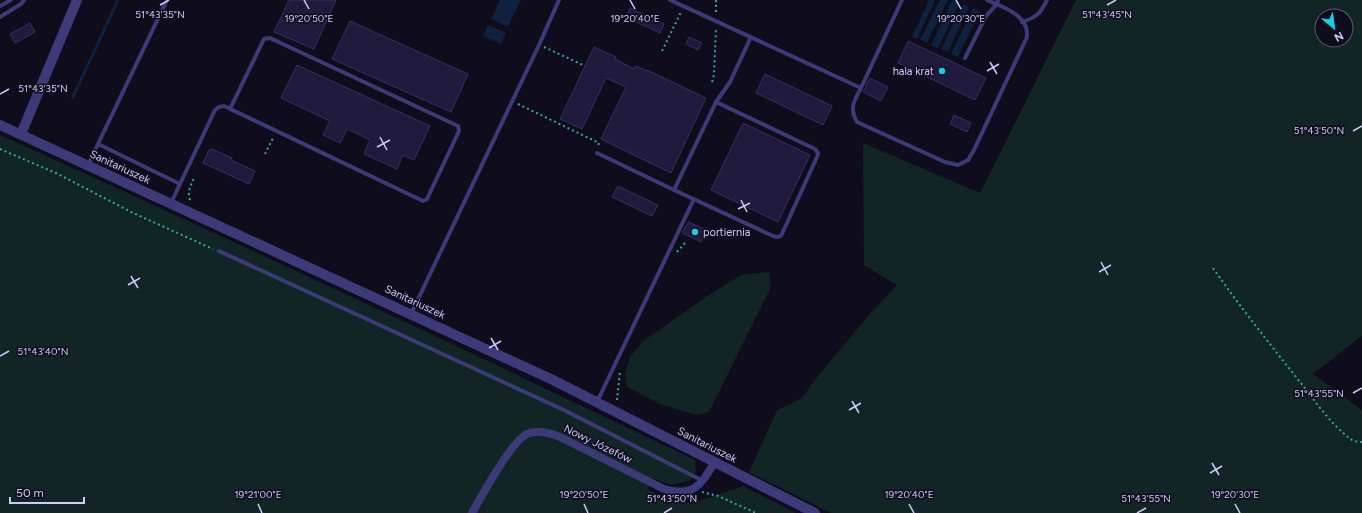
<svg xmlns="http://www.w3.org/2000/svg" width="1362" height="513" viewBox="0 0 1362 513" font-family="Figtree,sans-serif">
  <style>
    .green { fill: #102524; fill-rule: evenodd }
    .water { fill: #0e213e }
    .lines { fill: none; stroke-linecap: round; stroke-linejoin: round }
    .stream { stroke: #0e213e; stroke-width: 3 }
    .building { fill: #201a3c; stroke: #382d66 }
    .path { stroke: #33a79e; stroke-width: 2; stroke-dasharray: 2 3; stroke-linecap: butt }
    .service { stroke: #3c3a78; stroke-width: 4 }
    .minor { stroke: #3c3a78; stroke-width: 8 }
    .tertiary { stroke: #3c3a78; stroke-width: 10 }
    .ticks { fill: none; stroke: #cfcafc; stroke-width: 1.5 }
    .poi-dot { fill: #0dd2e5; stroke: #0f0c1c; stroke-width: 1.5 }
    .labels { text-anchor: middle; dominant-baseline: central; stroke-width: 3; stroke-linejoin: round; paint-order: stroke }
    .poi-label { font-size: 11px; fill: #cfcafc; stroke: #0f0c1c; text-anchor: end }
    .street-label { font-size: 11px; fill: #cfcafc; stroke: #0f0c1c }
    .ticks-label { font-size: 10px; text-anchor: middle; fill: #cfcafc; stroke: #0f0c1c; stroke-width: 3; stroke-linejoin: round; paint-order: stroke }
  </style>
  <rect width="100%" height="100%" fill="#0f0c1c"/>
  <path class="green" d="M1076 0H1362V336L1313 374 1362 410V513H831L749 472 777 410 802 398 817 377 869 315 897 285 864 265 863 143 980 193ZM1322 16H1346V40H1322Z
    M0 135C233 240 464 349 695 460L696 472 689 481 671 485 651 478 648 490 678 502 693 503 743 486 796 513H0Z
    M769 272 771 287 709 412 696 415 660 404 627 387 625 374 630 357 643 341 706 297 741 275Z"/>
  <path class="water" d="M500 0H521L508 27 491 19Z
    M929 0H935L917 39 912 37Z
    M940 0H948L927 43 920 40Z
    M952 0 960 2 938 48 931 45Z
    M963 4 969 7 948 52 941 49Z
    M973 8 980 11 958 57 951 54Z
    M488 25 506 33 501 44 483 36Z"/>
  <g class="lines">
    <path class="stream" d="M73 97 118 0"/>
  </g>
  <path class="building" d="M289 0H336L314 49 274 32Z
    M630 8 664 24 660 33 626 17Z
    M350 21 468 74 451 112 332 59Z
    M30 23 35 32 15 43 10 34Z
    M689 37 702 43 698 50 686 44Z
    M908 41 986 78 975 100 898 63Z
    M594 47 616 57 615 59 634 69 636 66 647 71V70L706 98 671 173 601 139 626 87 606 78 582 129 560 119Z
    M297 65 430 126 414 160 403 155 397 169 364 154 370 140 347 129 340 143 323 135 330 121 281 98Z
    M765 74 832 106 823 125 756 93Z
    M870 78 888 87 881 101 863 92Z
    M954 115 971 123 967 132 950 124Z
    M743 123 810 155 778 222 711 190Z
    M212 149 232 158 231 160 255 171 249 184 203 163 209 150Z
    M618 186 658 205 652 216 612 197Z
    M688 222 707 230 701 242 682 233Z"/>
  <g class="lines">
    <path class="path" d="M716 0V14
      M544 47 585 66
      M662 51 681 12
      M712 82 714 75 716 28
      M518 104 599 143 598 146
      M0 149 58 174 131 212 213 249
      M265 154 274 136
      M190 200C187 191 191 185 195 176
      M677 252 685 243
      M1213 268C1240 307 1270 344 1300 382 1314 400 1330 423 1348 437 1352 441 1357 442 1362 442
      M617 400 620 371
      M702 492 718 496 756 513"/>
    <path class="service" d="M670 0 861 88C854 101 849 108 857 122L945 162 958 165 968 160 974 150 1027 37C1027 34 1027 30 1026 27 1020 12 1000 6 987 0
      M0 6 11 0
      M0 17 21 4 24 0
      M1022 22C1037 17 1040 14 1047 0
      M965 58 986 16 997 4 998 0
      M861 88 902 0
      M98 144 167 0
      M597 153 674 190 716 102 730 82 751 37
      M88 165 98 144 180 184 171 203
      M180 184 215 110 219 107 224 106 423 201 427 199 459 131 458 126 270 38 264 39 230 109
      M674 190 773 236 777 237 781 236 817 157 818 153 815 149 716 102
      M219 251 564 410 703 481
      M411 314 539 45 559 0
      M597 402 694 199"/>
    <path class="minor" d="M472 513C481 497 512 440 527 434 537 429 550 433 560 437L664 489C694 497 700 486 715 462"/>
    <path class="tertiary" d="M0 125 553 380 815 513
      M21 134 77 0"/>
  </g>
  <path class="ticks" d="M304 0 309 9M630 0 635 9M956 0 961 9M160 5 169 0M1107 5 1116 0M990 62 997 74M987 71 999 64M0 94 9 89M1353 131 1362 126M380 137 387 150M377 147 390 140M741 200 747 212M738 209 750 203M1101 262 1108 275M1099 272 1111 265M131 276 138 288M128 285 140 278M491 338 498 350M489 348 501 341M0 356 9 351M1353 393 1362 388M852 401 859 413M849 410 861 403M1212 463 1219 475M1210 473 1222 466M258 504 262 513M584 504 588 513M909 504 914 513M1235 504 1240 513M664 513 672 508M1137 513 1146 508"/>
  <g class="poi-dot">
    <circle cx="942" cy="71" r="4"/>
    <circle cx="695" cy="232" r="4"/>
  </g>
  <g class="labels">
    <g class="poi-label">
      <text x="934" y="71">hala krat</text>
      <text x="703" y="232" text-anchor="start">portiernia</text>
    </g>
    <g class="street-label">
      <text transform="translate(120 167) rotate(25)">Sanitariuszek</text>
      <text transform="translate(415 302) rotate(25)">Sanitariuszek</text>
      <text transform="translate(598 444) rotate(26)">Nowy Józefów</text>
      <text transform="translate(707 445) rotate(27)">Sanitariuszek</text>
    </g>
  </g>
  <g class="ticks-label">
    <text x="160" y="18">51°43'35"N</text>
    <text x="1107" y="18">51°43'45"N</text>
    <text x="309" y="22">19°20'50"E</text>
    <text x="635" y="22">19°20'40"E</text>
    <text x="961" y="22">19°20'30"E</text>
    <text x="43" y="92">51°43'35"N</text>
    <text x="1319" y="134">51°43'50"N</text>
    <text x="43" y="355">51°43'40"N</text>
    <text x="1319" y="397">51°43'55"N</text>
    <text x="258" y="498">19°21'00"E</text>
    <text x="584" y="498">19°20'50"E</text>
    <text x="909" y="498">19°20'40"E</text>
    <text x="1235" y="498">19°20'30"E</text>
    <text x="672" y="502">51°43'50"N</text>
    <text x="1146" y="502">51°43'55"N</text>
  </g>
  <g transform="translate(1334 28) rotate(151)"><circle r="19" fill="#0f0c1c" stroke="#5c5876"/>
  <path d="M0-3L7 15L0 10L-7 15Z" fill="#0dd2e5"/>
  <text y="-6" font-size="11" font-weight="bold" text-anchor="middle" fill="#cfcafc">N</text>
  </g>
  <path d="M10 497v6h74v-6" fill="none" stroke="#cfcafc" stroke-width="2"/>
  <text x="16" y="497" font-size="12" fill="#cfcafc" stroke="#0f0c1c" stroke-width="3" paint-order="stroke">50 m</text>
</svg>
